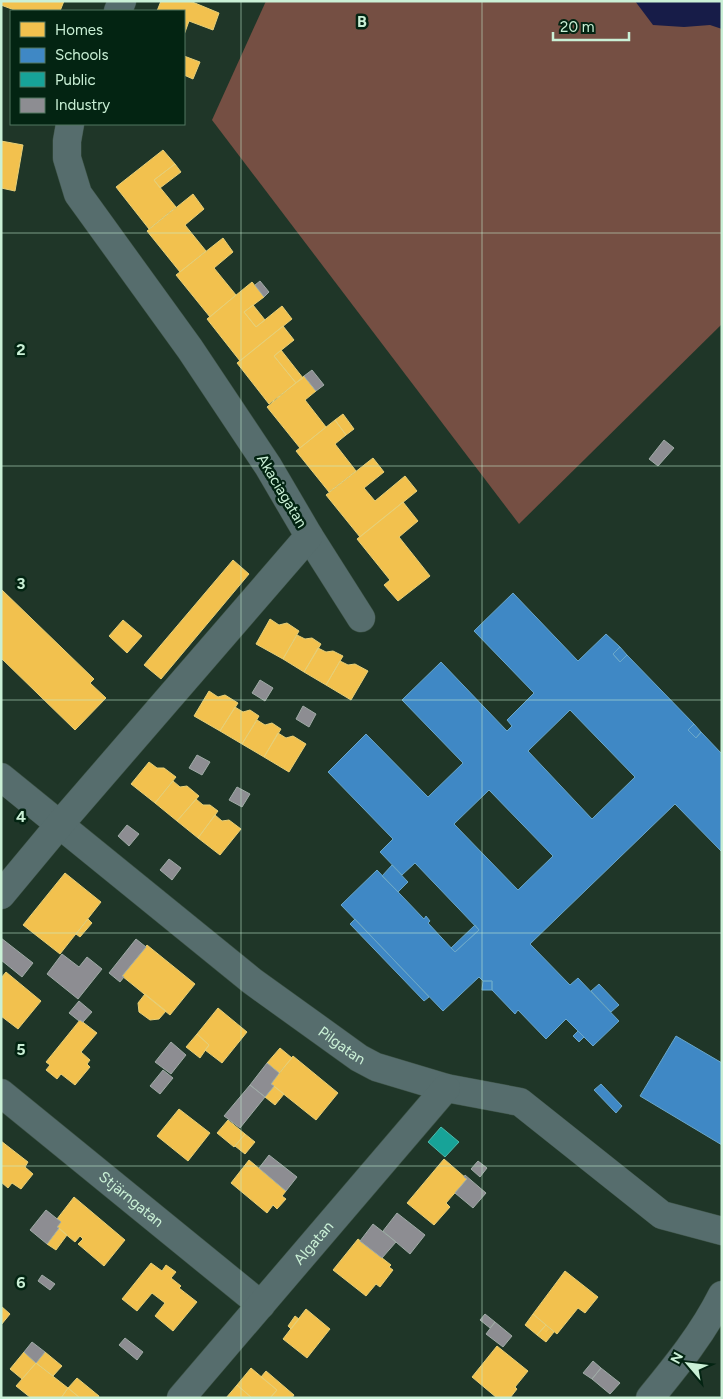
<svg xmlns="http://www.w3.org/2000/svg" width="723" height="1399" viewBox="0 0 723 1399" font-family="Figtree,sans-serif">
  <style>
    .green { fill: #754f43 }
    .water { fill: #171c48 }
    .homes { fill: #f2c14e; stroke: #e6cf77 }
    .schools { fill: #3f88c5; stroke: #69a7ca; fill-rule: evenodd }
    .public { fill: #17a398; stroke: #4dbaab }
    .industry { fill: #8d8d92; stroke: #9faba6 }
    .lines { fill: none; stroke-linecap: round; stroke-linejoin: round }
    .minor-casing { stroke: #3c5245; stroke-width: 29 }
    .minor { stroke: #566d6d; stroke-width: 28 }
    .grid { fill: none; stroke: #caf0d6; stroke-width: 1; stroke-opacity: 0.55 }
    .labels { text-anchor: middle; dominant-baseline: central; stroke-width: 5; stroke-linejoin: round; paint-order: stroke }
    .street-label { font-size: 15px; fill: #caf0d6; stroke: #032412 }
    .grid-label { font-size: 16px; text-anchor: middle; font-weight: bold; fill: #caf0d6; stroke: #032412; stroke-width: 5; stroke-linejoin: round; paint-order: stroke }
  </style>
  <rect width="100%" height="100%" fill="#1f3628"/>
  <path class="green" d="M266 1H722V324L519 524 212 120Z"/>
  <path class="water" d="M635 1H722V29L710 25 684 27 653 25Z"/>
  <path class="homes" d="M1 1H64L60 11H17L1 5Z
    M161 1H190L219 13 213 30 189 21 184 35V11H157Z
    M184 56 200 62 193 79 184 75Z
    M1 141 23 145 15 191 1 188Z
    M163 150 175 164 154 180 176 207 149 229 116 187Z
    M175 164 181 172 160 188 154 180Z
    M193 194 204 209 185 225 206 251 180 272 147 231Z
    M223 238 233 252 214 268 236 295 210 317 176 275Z
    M252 282 264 297 244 312 256 327 282 306 292 319 240 361 207 319Z
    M253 305 265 320 256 327 244 312Z
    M283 326 294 340 274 356 296 383 269 404 237 363Z
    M281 350 303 378 296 383 274 356Z
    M304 376 316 391 305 400 326 427 300 448 267 407Z
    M343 414 354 429 346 435 335 420Z
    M335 420 346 435 335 444 356 471 329 492 296 451Z
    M373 458 384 472 364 488 375 501 405 476 417 491 360 537 326 495Z
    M403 502 418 521 399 537 430 576 398 601 384 585 390 580 357 539Z
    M233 560 249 574 161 679 144 665Z
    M1 589 94 679 90 683 106 698 75 730 1 658Z
    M270 619 279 625 287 623 299 631 283 659 256 644Z
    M123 620 142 636 127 653 109 636Z
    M297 635 305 639 312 638 321 644 304 672 283 659Z
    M318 648 326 652 333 651 343 656 326 685 304 672Z
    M340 661 348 665 355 664 368 671 351 700 326 685Z
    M209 691 218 697 225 695 238 703 220 731 194 716Z
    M235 707 243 712 250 710 259 716 242 744 220 731Z
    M257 720 265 725 272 723 281 729 264 757 242 744Z
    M278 733 286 738 293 736 306 744 289 772 264 757Z
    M149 762 157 768H164L176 777 155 803 131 784Z
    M173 781 180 787 187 786 199 796 177 821 155 803Z
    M196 799 203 805H210L218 811 198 838 177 821Z
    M215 815 222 821 229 820 241 829 220 855 198 838Z
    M65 873 101 902 60 954 23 925Z
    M88 919 92 923 80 937 76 934Z
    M147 945 195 984 170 1015 122 976Z
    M6 972 41 1001 18 1029 1 1016V978Z
    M145 994 166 1011 159 1019 150 1020 139 1012 138 1003Z
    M218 1008 247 1032 222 1063 205 1050 209 1045 197 1034Z
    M80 1020 97 1033 81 1052 90 1060 87 1064 90 1067 75 1085 61 1074 57 1079 46 1070 50 1065 46 1062Z
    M197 1034 209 1045 200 1058 186 1047Z
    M280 1048 292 1058 279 1073 267 1063Z
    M293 1056 338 1093 316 1120 271 1084Z
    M274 1086 284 1094 275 1105 265 1097Z
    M179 1109 210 1133 188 1161 157 1136Z
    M228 1120 245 1134 234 1147 217 1133Z
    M245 1134 255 1142 245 1154 235 1146Z
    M1 1141 28 1162 25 1167 33 1174 21 1189 12 1183 8 1188 1 1182Z
    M444 1159 467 1179 446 1203 450 1207 434 1225 407 1203Z
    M249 1160 286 1191 282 1196 286 1199 277 1209 273 1205 267 1213 231 1183Z
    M74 1197 125 1240 104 1266 78 1244 83 1239 80 1236 75 1242 57 1227 61 1222 57 1219Z
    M59 1228 67 1235 56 1250 47 1244Z
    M358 1239 391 1265 389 1267 393 1270 380 1287 376 1284 366 1296 333 1270Z
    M151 1263 162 1271 166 1265 176 1272 171 1278 181 1286 179 1288 197 1302 173 1331 155 1316 165 1303 152 1293 137 1311 122 1299Z
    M565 1271 598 1297 585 1313 578 1308 557 1334 533 1314Z
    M1 1306 10 1314 1 1325Z
    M306 1309 330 1329 307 1358 283 1339Z
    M533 1314 546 1325 537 1335 525 1325Z
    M295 1316 299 1319 291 1329 288 1326Z
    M546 1325 554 1332 546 1342 537 1335Z
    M497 1346 528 1371 515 1387 517 1389 510 1398H497L472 1377Z
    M24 1352 36 1363 22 1379 10 1369Z
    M45 1352 62 1366 53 1376 36 1363Z
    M36 1363 68 1388 61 1398H31L16 1386Z
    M251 1368 277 1390 270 1398H252L237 1385Z
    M266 1371 294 1395 292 1398H270L277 1390 261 1377Z
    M77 1378 99 1396 98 1398H80L68 1388Z
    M237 1385 252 1398H226Z
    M68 1388 80 1398H61Z"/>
  <path class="schools" d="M513 593 578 661 606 634 620 647 613 654 620 662 627 655 694 724 688 730 696 738 701 732 722 754V852L675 804 530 944 570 985 578 978 619 1021 593 1046 566 1019 546 1039 518 1010 515 1014 492 990V981H483L479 977 443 1011 341 905 377 870 424 919 426 916 430 921 428 923 455 952 479 930 415 863 402 875 380 852 393 839 328 772 366 734 428 797 463 763 402 700 441 662 507 731 512 726 507 720 534 693 474 631ZM570 710 635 777 592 819 528 751ZM489 790 553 856 518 890 454 824Z
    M620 647 627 655 620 662 613 654Z
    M694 724 701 732 696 738 688 730Z
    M392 865 408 882 398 892 382 876Z
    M355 919 429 997 424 1001 350 924Z
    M475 925 479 930 455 952 451 948Z
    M483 981H492V990H482Z
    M599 984 619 1005 611 1012 591 991Z
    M578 1031 584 1037 579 1042 573 1036Z
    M676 1036 722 1063V1145L640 1096Z
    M601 1084 622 1106 616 1113 594 1090Z"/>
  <path class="public" d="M441 1127 459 1142 445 1157 428 1142Z"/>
  <path class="industry" d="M260 281 269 292 264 297 255 285Z
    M312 370 324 385 316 391 304 376Z
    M664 440 674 448 658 466 649 459Z
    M260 680 273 688 265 701 252 693Z
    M303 706 316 714 309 727 296 719Z
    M197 755 210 762 202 775 189 768Z
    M237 787 250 794 242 807 229 800Z
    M127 825 139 834 129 846 118 836Z
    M169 859 181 868 172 880 160 870Z
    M1 938 33 963 22 977 1 960Z
    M136 939 146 947 122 976 124 977 120 982 109 973Z
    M62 954 79 967 87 957 102 969 78 999 47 974Z
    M79 1001 92 1012 83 1022 80 1020 79 1021 69 1013Z
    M171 1042 186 1055 171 1074 155 1062Z
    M267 1063 279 1073 271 1084 274 1086 265 1097 250 1085Z
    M163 1070 173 1078 160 1094 150 1086Z
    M250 1085 265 1097 240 1128 224 1116Z
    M269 1155 297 1177 286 1191 259 1168Z
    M478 1161 487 1168 480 1177 471 1169Z
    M465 1175 486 1193 473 1208 455 1193 467 1179 464 1177Z
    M46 1210 61 1222 57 1227 59 1228 47 1244 30 1230Z
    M397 1213 425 1235 410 1254 383 1231Z
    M373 1224 396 1242 382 1258 360 1241Z
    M42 1275 55 1284 50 1290 38 1281Z
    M485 1314 495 1322 490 1328 480 1320Z
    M495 1322 512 1336 503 1347 486 1334Z
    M125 1338 143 1352 137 1360 119 1345Z
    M32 1342 45 1352 36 1363 24 1352Z
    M593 1361 601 1368 592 1379 583 1373Z
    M601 1368 620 1383 610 1394 592 1379Z"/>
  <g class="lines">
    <defs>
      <g id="minor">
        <path d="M118 11 122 1"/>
        <path d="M309 536 361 618"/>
        <path id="s1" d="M1 777 252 981 359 1058 376 1067 446 1088 520 1102 662 1215 722 1231"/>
        <path d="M1 895 60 824 309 536 268 466 190 349 78 194 67 158V141L70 124"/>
        <path id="s2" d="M1 1093 261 1305"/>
        <path id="s3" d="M181 1398 446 1088"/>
        <path d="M650 1398C677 1365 703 1333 722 1295"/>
      </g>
    </defs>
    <use href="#minor" class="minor-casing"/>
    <use href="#minor" class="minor"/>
  </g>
  <path class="grid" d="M241 1V1398M482 1V1398M1 233H722M1 466H722M1 700H722M1 933H722M1 1166H722"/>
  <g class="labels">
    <g class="street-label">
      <text transform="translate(282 491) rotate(59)">Akaciagatan</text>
      <text stroke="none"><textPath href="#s1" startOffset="434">Pilgatan</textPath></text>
      <text stroke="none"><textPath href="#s2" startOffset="168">Stjärngatan</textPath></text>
      <text stroke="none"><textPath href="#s3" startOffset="204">Algatan</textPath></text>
    </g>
  </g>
  <g class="grid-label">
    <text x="362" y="27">B</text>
    <text x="21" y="355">2</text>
    <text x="21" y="589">3</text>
    <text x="21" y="822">4</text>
    <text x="21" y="1055">5</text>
    <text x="21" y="1288">6</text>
  </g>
  <rect width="723" height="1399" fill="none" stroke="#caf0d6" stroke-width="5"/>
  <rect x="10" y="10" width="175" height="115" fill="#032412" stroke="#537660"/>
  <rect x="20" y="22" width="25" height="15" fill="#f2c14e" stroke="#537660"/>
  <text x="55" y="35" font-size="15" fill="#caf0d6">Homes</text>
  <rect x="20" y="48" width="25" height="15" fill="#3f88c5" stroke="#537660"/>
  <text x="55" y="60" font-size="15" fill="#caf0d6">Schools</text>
  <rect x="20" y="72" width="25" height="15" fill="#17a398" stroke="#537660"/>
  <text x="55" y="85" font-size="15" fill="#caf0d6">Public</text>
  <rect x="20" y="98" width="25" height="15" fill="#8d8d92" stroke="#537660"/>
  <text x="55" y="110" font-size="15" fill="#caf0d6">Industry</text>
  <g transform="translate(688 1364) rotate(298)" stroke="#032412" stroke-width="4" paint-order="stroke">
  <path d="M0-4L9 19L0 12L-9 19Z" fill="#caf0d6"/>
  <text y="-8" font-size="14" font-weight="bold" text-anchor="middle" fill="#caf0d6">N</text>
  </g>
  <path d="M553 32v8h76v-8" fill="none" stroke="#caf0d6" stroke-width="2.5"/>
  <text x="560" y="32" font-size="15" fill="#caf0d6" stroke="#032412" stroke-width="4" paint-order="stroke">20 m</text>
</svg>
